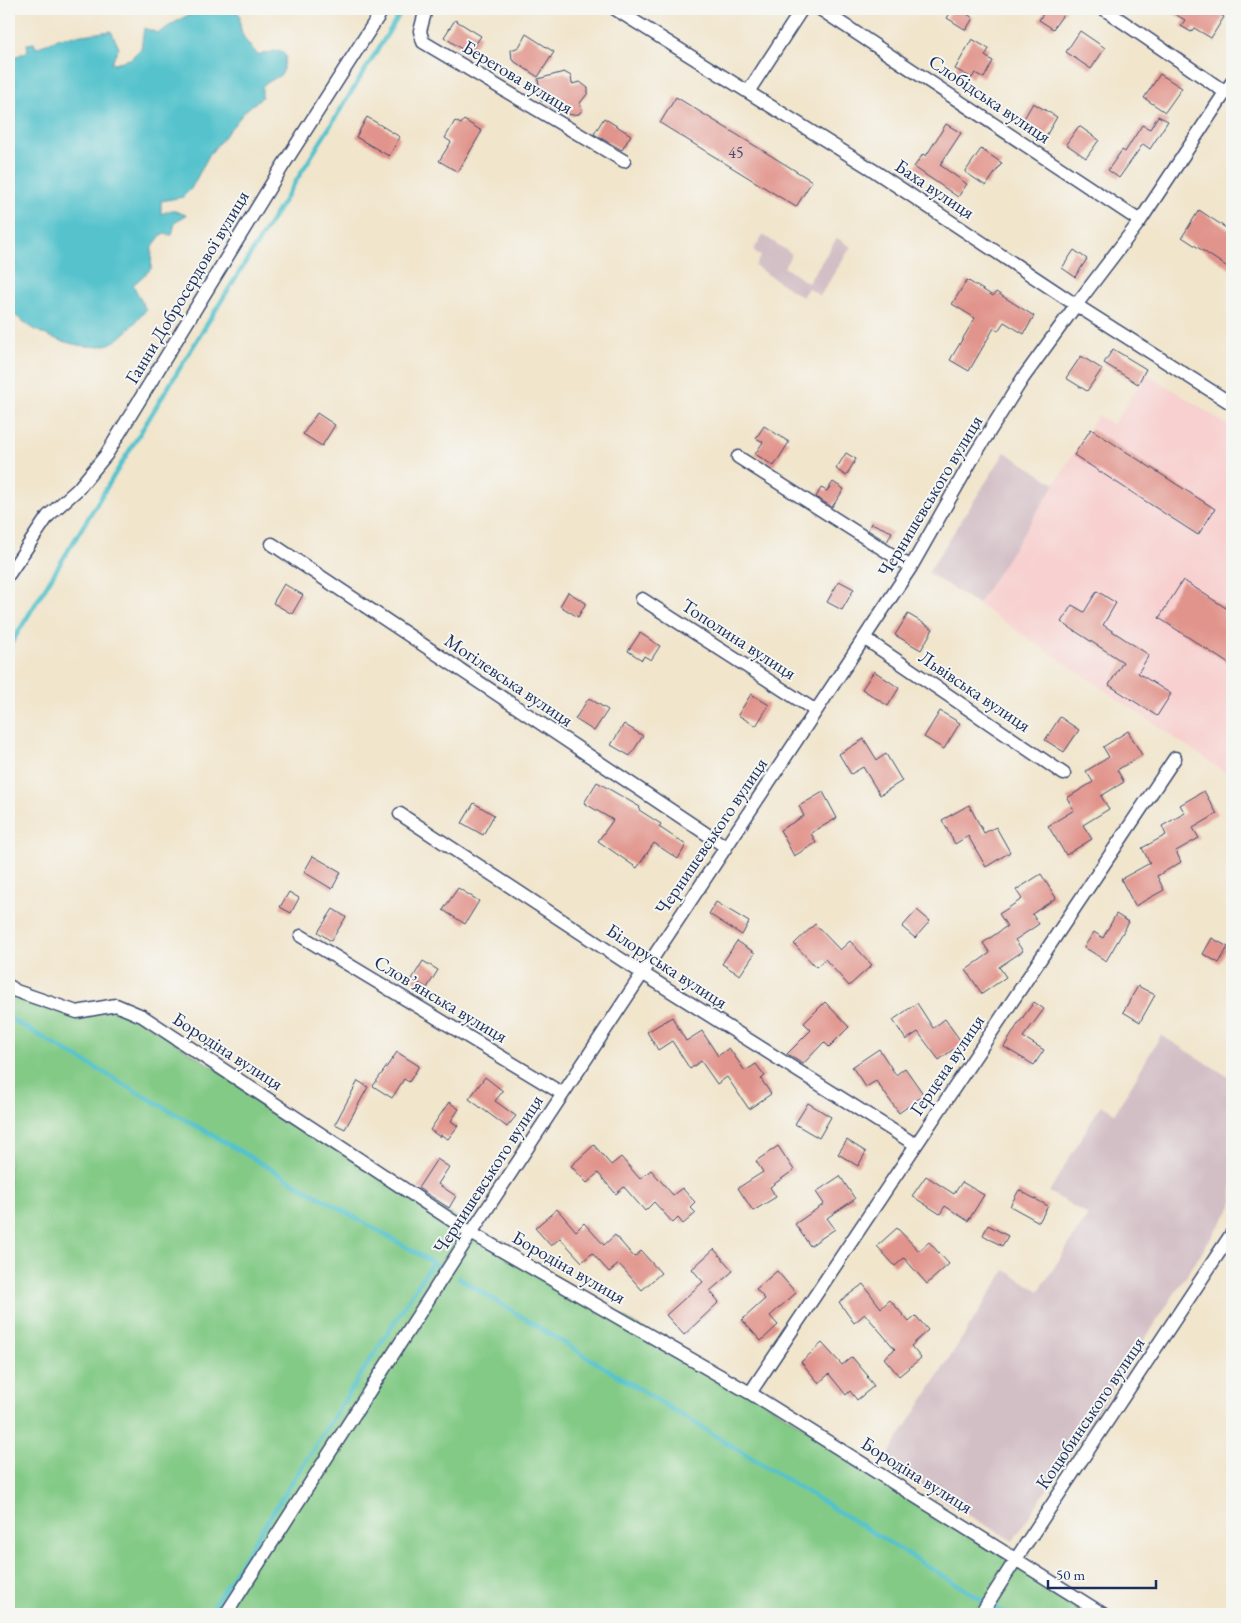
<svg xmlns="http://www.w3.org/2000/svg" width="1241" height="1623" viewBox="0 0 1241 1623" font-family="'EB Garamond',serif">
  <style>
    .built { fill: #f7d0cf }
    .industrial { fill: #d2bec5 }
    .green { fill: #83ca86; stroke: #4f7c72 }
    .water { fill: #55c2cc; stroke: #387895 }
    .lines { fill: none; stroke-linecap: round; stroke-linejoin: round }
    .stream { stroke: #55c2cc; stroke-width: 4.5 }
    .building { fill: #e1948c }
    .street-casing { stroke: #3b4a6e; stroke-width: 15 }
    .street { stroke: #fff; stroke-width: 12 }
    .labels { text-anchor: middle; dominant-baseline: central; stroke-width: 4; stroke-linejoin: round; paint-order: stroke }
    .number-label { font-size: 16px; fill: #4c486a }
    .street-label { font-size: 19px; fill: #1b2f5e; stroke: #f6f6f2 }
  </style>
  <rect width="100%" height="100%" fill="#f6f6f2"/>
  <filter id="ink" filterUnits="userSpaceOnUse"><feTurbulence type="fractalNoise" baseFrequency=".02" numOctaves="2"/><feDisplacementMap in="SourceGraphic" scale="10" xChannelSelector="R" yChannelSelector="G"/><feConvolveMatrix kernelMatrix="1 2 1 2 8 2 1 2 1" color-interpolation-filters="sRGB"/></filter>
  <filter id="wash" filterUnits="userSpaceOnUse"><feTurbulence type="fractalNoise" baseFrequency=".0096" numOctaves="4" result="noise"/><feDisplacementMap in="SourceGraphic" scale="20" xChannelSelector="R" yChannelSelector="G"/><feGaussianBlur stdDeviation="1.12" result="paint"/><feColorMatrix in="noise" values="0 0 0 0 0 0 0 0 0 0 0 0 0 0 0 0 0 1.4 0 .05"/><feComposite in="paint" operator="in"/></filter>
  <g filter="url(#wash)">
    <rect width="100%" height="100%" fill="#f1e5cc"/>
    <path class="built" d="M1146 373 1232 428V777L978 604 1098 415 1113 425Z"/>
    <path class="industrial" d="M763 235 792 254 784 267 808 283 837 238 851 247 820 296 808 288 802 297 755 266 761 256 753 251Z
      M1005 452 1055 484 978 604 928 573Z
      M1161 1035 1232 1079V1206L1013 1541 882 1465 1005 1270 1039 1291 1088 1215 1049 1192 1101 1105 1115 1113Z"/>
    <path class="green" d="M9 985 77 1011 116 1005 321 1136 750 1393 1103 1614H9Z"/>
    <path class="water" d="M206 9H235L240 15C239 36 245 40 258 55L279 50 286 56 282 74 262 86V97L246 110 209 155 191 189 183 197 161 201V214L172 210 186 215 175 223 172 235 162 234 152 247 151 269 133 285 146 310C137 320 123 339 109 344 87 352 50 339 31 327 23 322 17 316 9 311V57H15L28 51 27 44 34 43 36 48 60 38 111 31 119 48 111 64 130 59 141 49 144 28 158 33 184 17Z"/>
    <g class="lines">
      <path class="stream" d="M9 647 202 332 403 9
        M9 1018 441 1267
        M459 1278 984 1601
        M994 1607 1006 1614
        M208 1614 432 1263"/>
    </g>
    <g id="blocks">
      <path class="building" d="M953 9H960L973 18 966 30 947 18Z
        M1046 9H1067L1053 29 1039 20Z
        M1166 9H1211L1224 17 1211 38 1194 28 1191 32 1181 26 1185 20Z
        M455 20 481 36 469 54 444 37Z
        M1080 31 1105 48 1091 69 1066 52Z
        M526 34 554 52 538 77 512 60 511 50 519 47Z
        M972 39 989 49 985 56 993 61 984 78 975 73 972 78 955 69Z
        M564 72 571 76 572 84 580 82 588 88V93L580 103 582 110 579 114 572 115 567 114 566 108 560 109 559 105 550 106 549 100 541 101 538 79Z
        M1160 74 1182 88 1165 112 1144 98Z
        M676 97 812 181 796 207 660 123Z
        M1033 103 1057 117 1046 136 1022 122Z
        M1158 116 1168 121 1150 149 1143 144 1119 178 1108 170 1122 150 1125 152 1142 125 1150 129Z
        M367 117 400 137 389 156 356 137Z
        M604 118 631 135 622 150 594 134Z
        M464 120 482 131 458 172 439 161 451 142 445 138 455 121 461 124Z
        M946 124 961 133 940 165 967 184 958 197 914 167 923 154 926 156Z
        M1079 126 1099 140 1086 158 1066 144Z
        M981 149 1002 163 986 186 965 172Z
        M1199 210 1232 232V270L1182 237Z
        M1074 250 1087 259 1075 277 1062 268Z
        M967 280 993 296 996 292 1034 316 1024 334 1004 322 998 331 994 328 969 371 950 360 975 318 952 304Z
        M1113 349 1146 369 1138 384 1104 363Z
        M1081 356 1102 369 1087 391 1066 378Z
        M317 413 335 425 322 446 303 434Z
        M764 426 789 442 774 466 755 454 763 442 756 438Z
        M1091 429 1215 509 1198 535 1074 455Z
        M846 453 856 459 846 476 836 469Z
        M833 482 844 489 832 507 816 497 821 488 827 491Z
        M871 523 892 532 887 542 868 530Z
        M1183 580 1232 612V666L1159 618Z
        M839 581 854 589 842 610 827 602Z
        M284 584 303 595 292 614 273 603Z
        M1097 591 1116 603 1103 625 1149 655 1138 673 1171 694 1157 716 1109 685 1123 662 1061 622 1072 605 1084 612Z
        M568 592 586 603 578 617 560 606Z
        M908 614 933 629 921 650 895 635Z
        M640 633 660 646 651 660 644 656 642 660 628 651Z
        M874 671 899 688 888 706 862 689Z
        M751 694 769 705 756 726 738 715Z
        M589 698 608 710 594 731 575 719Z
        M940 711 960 723 944 749 924 737Z
        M1060 717 1079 730 1064 752 1045 740Z
        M624 724 643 736 630 756 611 745Z
        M1128 731 1142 755 1117 770 1124 782 1101 796 1109 809 1083 825 1092 839 1066 855 1048 826 1074 810 1067 798 1093 782 1086 771 1109 757 1103 747Z
        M864 739 877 760 886 754 902 781 880 795 863 767 851 774 839 754Z
        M597 782 640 807 639 810 661 824 659 827 686 845 678 859 654 843 637 868 598 841 613 820 584 803Z
        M1204 791 1217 814 1193 828 1199 838 1176 851 1181 862 1157 876 1164 890 1135 906 1121 879 1150 863 1142 848 1166 835 1162 826 1185 813 1180 805Z
        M823 792 837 818 811 833 816 843 794 856 780 830 804 816 799 806Z
        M474 803 494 815 483 835 462 823Z
        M969 805 984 833 996 827 1010 852 986 867 968 836 955 844 942 820Z
        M313 856 341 872 332 889 304 872Z
        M1041 874 1056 898 1032 914 1039 924 1015 940 1023 951 999 967 1006 977 982 994 966 970 990 953 983 943 1007 926 999 914 1022 899 1016 890Z
        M458 888 479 901 465 924 443 910Z
        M289 892 299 898 291 913 280 907Z
        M716 902 749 922 742 935 709 914Z
        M333 909 346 917 331 941 318 932Z
        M917 910 930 921 915 938 902 927Z
        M1116 914 1129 922 1106 961 1084 947 1094 932 1103 938Z
        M815 924 840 950 850 941 872 965 849 986 825 959 816 967 794 944Z
        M1212 938 1228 947 1219 963 1203 954Z
        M737 941 755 953 740 975 722 964Z
        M423 961 438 970 427 988 412 979Z
        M1138 986 1155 995 1140 1022 1123 1012Z
        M825 1002 849 1027 829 1047 824 1042 803 1064 787 1054 811 1030 804 1023Z
        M1034 1002 1044 1009 1023 1037 1044 1050 1034 1065 1004 1047 1018 1024Z
        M917 1003 933 1028 945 1019 962 1043 939 1060 918 1032 906 1040 893 1020Z
        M672 1017 686 1041 702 1031 718 1056 729 1048 745 1071 756 1064 765 1076 761 1079 771 1094 749 1109 727 1077 717 1084 701 1061 690 1069 672 1041 658 1050 647 1032Z
        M879 1049 896 1075 905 1068 924 1095 899 1113 876 1081 866 1087 852 1067Z
        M397 1052 419 1066 409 1082 404 1079 392 1098 373 1086Z
        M485 1077 503 1091 495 1101 516 1116 507 1127 469 1099Z
        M358 1081 368 1087 345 1129 335 1124Z
        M449 1102 459 1109 451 1121 458 1126 448 1139 441 1135 440 1137 430 1130Z
        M808 1103 831 1117 819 1138 795 1124Z
        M847 1140 866 1152 858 1166 838 1154Z
        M594 1145 611 1165 621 1157 640 1179 651 1170 673 1195 682 1188 695 1202 690 1207 696 1213 683 1224 678 1218 673 1223 654 1202 645 1211 624 1187 616 1194 598 1173 587 1183 571 1166Z
        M778 1146 794 1170 770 1187 776 1197 753 1211 738 1188 763 1172 756 1161Z
        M437 1159 449 1167 438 1184 456 1196 449 1208 418 1188Z
        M840 1176 855 1199 827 1218 835 1229 810 1246 795 1224 824 1204 816 1192Z
        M926 1176 954 1194 962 1182 984 1195 968 1221 945 1206 940 1214 912 1196Z
        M1019 1190 1048 1206 1039 1222 1010 1206Z
        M557 1209 576 1231 584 1223 604 1245 615 1235 634 1257 641 1251 661 1273 642 1290 619 1264 609 1272 592 1253 582 1262 560 1238 551 1246 535 1228Z
        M988 1225 1008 1236 1002 1246 983 1235Z
        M897 1228 919 1251 929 1242 949 1264 927 1284 904 1258 895 1266 877 1246Z
        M714 1249 733 1271 710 1291 719 1302 684 1335 666 1315 703 1282 692 1269Z
        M777 1271 796 1293 770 1316 778 1325 761 1341 742 1320 765 1299 756 1289Z
        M863 1284 881 1308 890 1300 909 1322 916 1316 928 1330 911 1346 921 1358 899 1376 884 1358 895 1349 865 1314 854 1323 839 1302Z
        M822 1343 842 1365 852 1357 868 1376 867 1377 874 1386 857 1400 850 1391 846 1395 829 1374 819 1383 801 1362Z"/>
    </g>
  </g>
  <g filter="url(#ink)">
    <use href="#blocks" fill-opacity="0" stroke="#3b4a6e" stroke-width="1"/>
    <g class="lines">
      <defs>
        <path id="street" d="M426 9 420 31 423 42 624 161
          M615 9 873 170 1076 305 1232 404
          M820 9 1140 221
          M1104 9 1225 92
          M748 92 802 9
          M738 457 911 567
          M272 544 726 847
          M9 574 48 516 78 489 106 455 282 167 383 9
          M642 599 816 711
          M864 638 1064 774
          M400 814 642 973 916 1145
          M301 936 563 1094
          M9 986 16 991 77 1012 116 1005 142 1016 471 1233 750 1393 1103 1614
          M750 1393 1175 758
          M226 1614 471 1233 911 567 974 456 1023 378 1076 305 1140 221 1232 82
          M981 1614 1016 1559 1232 1233"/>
      </defs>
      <use href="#street" class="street-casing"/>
      <use href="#street" class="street"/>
    </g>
  </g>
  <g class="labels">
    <g class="number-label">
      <text x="736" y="152">45</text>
    </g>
    <g class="street-label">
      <text transform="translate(518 77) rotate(31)">Берегова вулиця</text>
      <text transform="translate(990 99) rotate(34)">Слобідська вулиця</text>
      <text transform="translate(935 189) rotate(34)">Баха вулиця</text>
      <text transform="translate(187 287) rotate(-59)">Ганни Добросердової вулиця</text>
      <text transform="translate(930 496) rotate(-59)">Чернишевського вулиця</text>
      <text transform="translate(739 639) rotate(33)">Тополина вулиця</text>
      <text transform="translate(509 680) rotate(34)">Могілевська вулиця</text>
      <text transform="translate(975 691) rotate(34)">Львівська вулиця</text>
      <text transform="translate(711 836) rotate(-56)">Чернишевського вулиця</text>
      <text transform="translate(667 966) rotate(33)">Білоруська вулиця</text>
      <text transform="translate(441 999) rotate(31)">Слов’янська вулиця</text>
      <text transform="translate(228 1051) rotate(33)">Бородіна вулиця</text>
      <text transform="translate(947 1065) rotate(-56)">Герцена вулиця</text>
      <text transform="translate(488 1174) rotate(-57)">Чернишевського вулиця</text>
      <text transform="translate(569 1267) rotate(30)">Бородіна вулиця</text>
      <text transform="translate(1090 1413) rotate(-56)">Коцюбинського вулиця</text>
      <text transform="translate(917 1475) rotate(32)">Бородіна вулиця</text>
    </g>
  </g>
  <rect width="1241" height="1623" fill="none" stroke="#f6f6f2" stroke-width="30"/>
  <path d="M1048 1580v8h108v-8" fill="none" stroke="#1b2f5e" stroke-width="2.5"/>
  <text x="1056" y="1580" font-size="15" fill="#1b2f5e" stroke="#f6f6f2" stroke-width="4" paint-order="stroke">50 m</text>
</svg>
